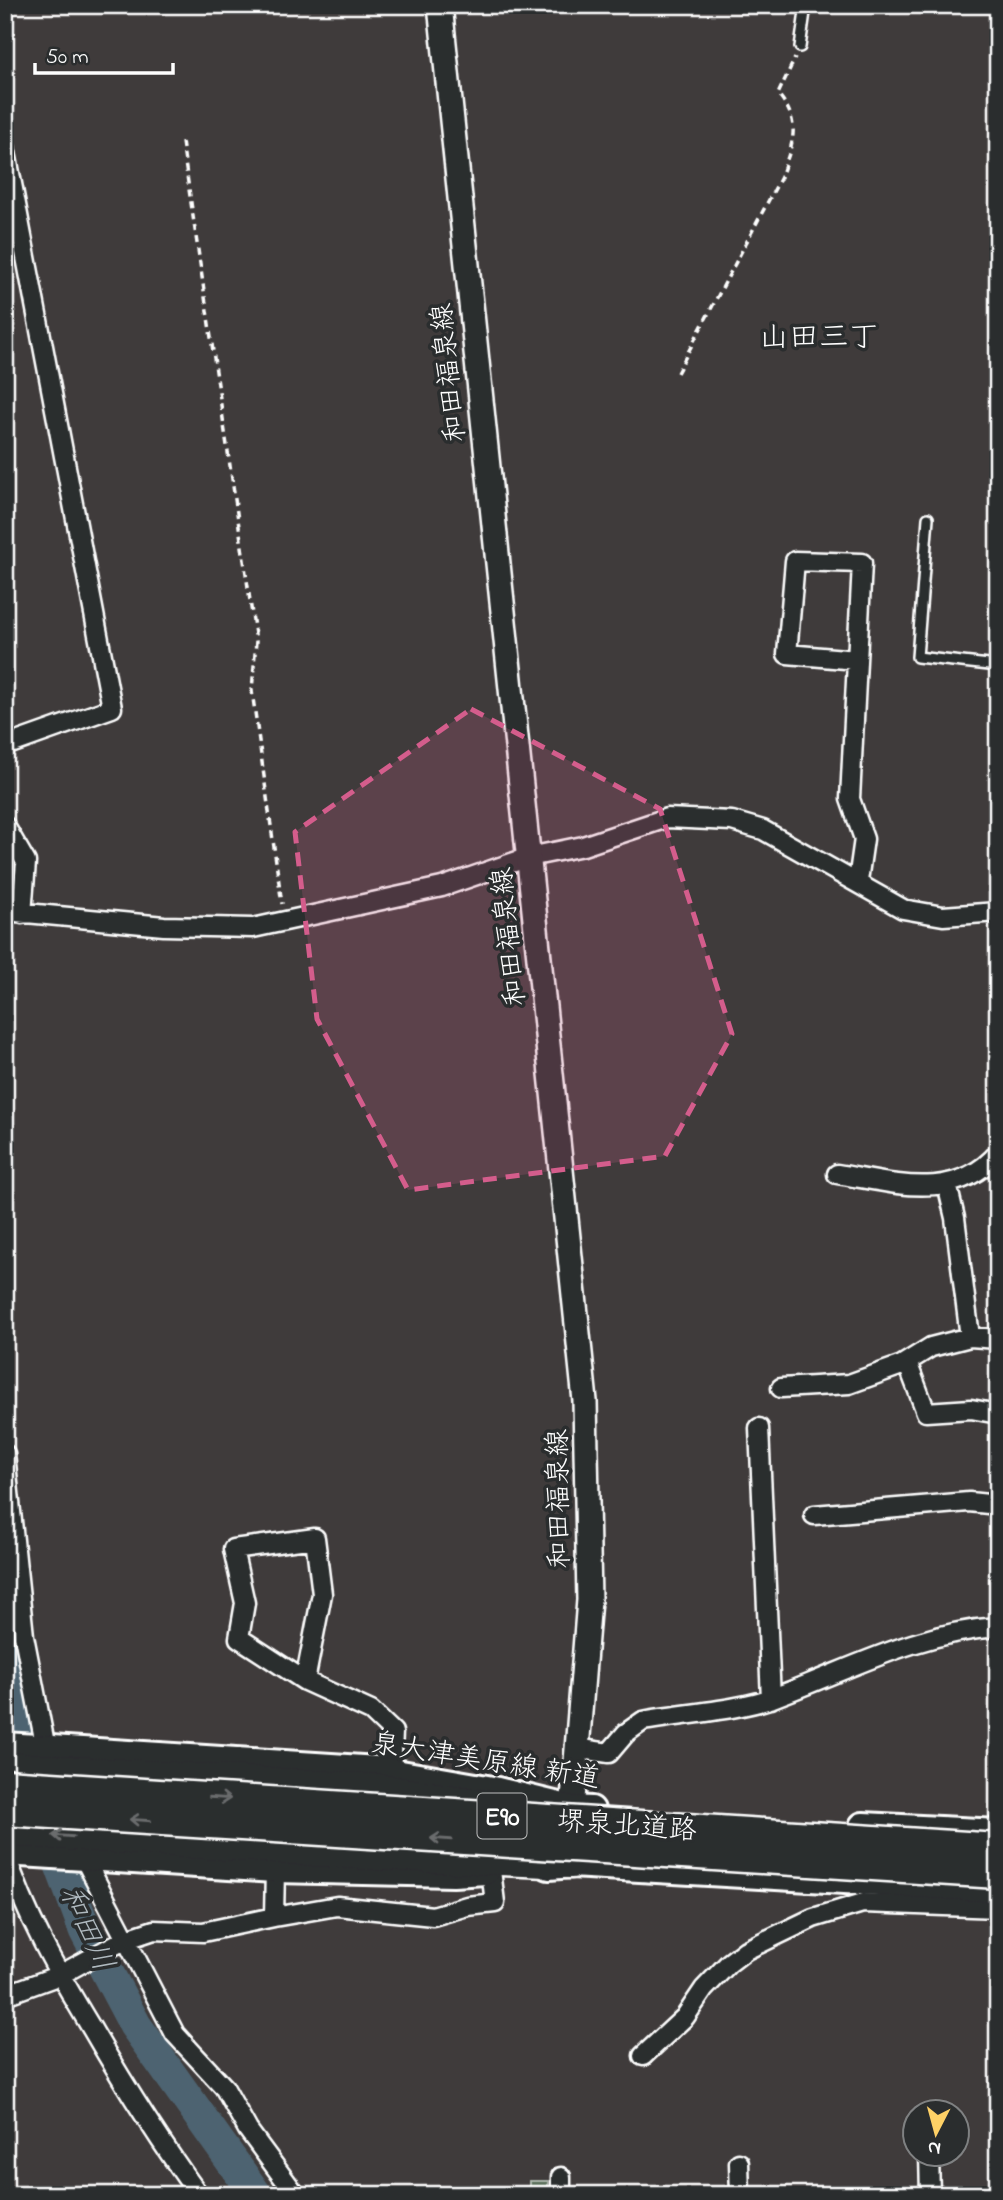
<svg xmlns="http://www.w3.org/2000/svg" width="1003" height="2200" viewBox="0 0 1003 2200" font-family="'Indie Flower','Klee One',sans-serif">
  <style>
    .green { fill: #586d59; stroke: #acb6ac; stroke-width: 2 }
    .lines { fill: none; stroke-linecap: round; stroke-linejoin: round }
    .river { stroke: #4d6471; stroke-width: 33 }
    .service-casing { stroke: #fff; stroke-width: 14 }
    .minor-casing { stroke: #fff; stroke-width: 23 }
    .secondary-casing { stroke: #fff; stroke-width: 28 }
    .primary-casing { stroke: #fff; stroke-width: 32 }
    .trunk-casing { stroke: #fff; stroke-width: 33 }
    .path { stroke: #fff; stroke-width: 3.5; stroke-dasharray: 7 5; stroke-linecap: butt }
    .service { stroke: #2a2d2e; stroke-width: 9 }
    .minor { stroke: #2a2d2e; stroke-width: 18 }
    .secondary { stroke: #2a2d2e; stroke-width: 23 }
    .primary { stroke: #2a2d2e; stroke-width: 26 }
    .trunk { stroke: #2a2d2e; stroke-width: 28 }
    .trunk-bridge-casing { stroke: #fff; stroke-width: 33; stroke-linecap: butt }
    .trunk-bridge { stroke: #2a2d2e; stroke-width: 28 }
    .oneway { stroke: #6a6c6d }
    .marked { fill: #d45d8c; fill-opacity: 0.2; stroke: #d45d8c; stroke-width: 5; stroke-dasharray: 14 9; stroke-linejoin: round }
    .labels { text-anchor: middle; stroke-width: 7; stroke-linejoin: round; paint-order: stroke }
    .shield { fill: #2a2d2e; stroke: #bfc0c0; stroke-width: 2 }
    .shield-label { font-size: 26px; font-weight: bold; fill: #fff }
    .street-label { font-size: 28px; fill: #fff; stroke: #2a2d2e }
    .neighbourhood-label { font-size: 30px; fill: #fff; stroke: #2a2d2e }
    .water-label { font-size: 30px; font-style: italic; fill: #afb9bf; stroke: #2a2d2e }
  </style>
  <rect width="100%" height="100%" fill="#3f3b3b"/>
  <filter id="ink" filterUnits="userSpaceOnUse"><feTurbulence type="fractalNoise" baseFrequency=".0143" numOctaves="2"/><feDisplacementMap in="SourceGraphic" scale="14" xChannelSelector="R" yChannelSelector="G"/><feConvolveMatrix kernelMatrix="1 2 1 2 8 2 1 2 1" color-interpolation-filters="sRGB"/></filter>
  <g filter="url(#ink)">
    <!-- green -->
    <path class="green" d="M530,2181H548V2195H530Z"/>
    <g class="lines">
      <!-- river -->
      <path class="river" d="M5,1623L35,1779
        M47,1828L85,1930L135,2025L256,2195"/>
      <!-- service casing -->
      <g class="service-casing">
        <path id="service" d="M800,47L806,5
          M928,518L917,657L998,666"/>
      </g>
      <!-- minor casing -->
      <g class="minor-casing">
        <path id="minor" d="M5,147L112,708L5,746
          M857,660L787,654L795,561L862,563L850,799L864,839L858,881
          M5,826L26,862L22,914
          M5,911L164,926L253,928L442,887L529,857L583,846L667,818L732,821L763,830L903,909L943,916L998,912
          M837,1174C894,1183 955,1203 998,1153
          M947,1184L955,1218L970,1337
          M907,1362L926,1412L971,1409L998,1414
          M781,1388L849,1384L902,1365L931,1347L970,1337L998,1339
          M759,1428L771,1699
          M5,1454L24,1636L46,1749
          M814,1515L969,1502L998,1505
          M305,1681L322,1594L315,1538L233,1549L245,1603L239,1638L305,1681L371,1711L393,1732L391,1773
          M575,1748L609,1753L626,1733L643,1721C681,1714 741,1710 775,1697C849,1670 917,1632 998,1627
          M5,1852C25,1915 58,1973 92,2029C125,2086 160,2142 199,2195
          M84,1858L175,2034L224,2087L248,2130L296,2195
          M274,1917L337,1906L433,1916L467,1906L495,1903L491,1870
          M5,1995L60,1975L124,1940L154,1930L203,1932L274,1917L275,1869
          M643,2056L685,2017L704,1989L729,1963L746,1950L813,1918L863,1903L998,1908
          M929,2154L930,2195
          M739,2163L740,2195
          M561,2177V2195"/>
      </g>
      <!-- secondary casing -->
      <g class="secondary-casing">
        <path id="secondary" d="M440,5L585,1401L589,1600L571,1824"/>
      </g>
      <!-- primary casing -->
      <g class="primary-casing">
        <path id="primary" d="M5,1746L378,1770L493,1790L571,1809L591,1810
          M863,1826L998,1833
          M5,1852L275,1869L453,1873L486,1871
          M549,1866L571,1864L998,1889"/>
      </g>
      <!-- trunk casing -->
      <g class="trunk-casing">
        <path id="trunk" d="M5,1766L380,1788L488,1804
          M5,1832L375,1856L571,1864"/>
      </g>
      <!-- path -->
      <path class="path" d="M182,142L256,641L252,691L282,904
        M677,373L781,177C792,144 803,124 778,94L795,58"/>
      <!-- service -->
      <use href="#service" class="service"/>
      <!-- minor -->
      <use href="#minor" class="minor"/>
      <!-- secondary -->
      <use href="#secondary" class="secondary"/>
      <!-- primary -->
      <use href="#primary" class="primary"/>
      <!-- trunk -->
      <use href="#trunk" class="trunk"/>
      <!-- trunk-bridge casing -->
      <g class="trunk-bridge-casing">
        <path id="trunk-bridge" d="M5,1784L998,1848
          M5,1811L998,1874"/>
      </g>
      <!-- trunk-bridge -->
      <use href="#trunk-bridge" class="trunk-bridge"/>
    </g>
    <!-- one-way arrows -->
    <defs><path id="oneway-shaft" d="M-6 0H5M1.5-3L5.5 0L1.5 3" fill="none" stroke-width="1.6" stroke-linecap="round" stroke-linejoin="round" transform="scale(1.75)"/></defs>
    <g class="oneway">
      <use href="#oneway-shaft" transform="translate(220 1798) rotate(4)"/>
      <use href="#oneway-shaft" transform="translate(140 1820) rotate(-176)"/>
      <use href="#oneway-shaft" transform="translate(63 1836) rotate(-176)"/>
      <use href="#oneway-shaft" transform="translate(441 1839) rotate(-176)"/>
    </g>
  </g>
  <!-- marked area -->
  <path class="marked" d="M471,709L660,809L732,1034L665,1156L408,1190L317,1019L295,832Z"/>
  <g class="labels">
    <!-- shield labels -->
    <rect class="shield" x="477.5" y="1793.5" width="49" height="45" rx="5"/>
    <g class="shield-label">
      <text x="502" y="1825">E90</text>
    </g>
    <!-- street labels -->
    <g class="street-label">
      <text transform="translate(447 373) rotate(-96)" y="10">和田福泉線</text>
      <text transform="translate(507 937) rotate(-96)" y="10">和田福泉線</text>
      <text transform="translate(557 1499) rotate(-91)" y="10">和田福泉線</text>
      <text transform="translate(486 1759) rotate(9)" y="10">泉大津美原線 新道</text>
      <text transform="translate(627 1824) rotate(4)" y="10">堺泉北道路</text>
    </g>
    <!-- neighbourhood labels -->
    <g class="neighbourhood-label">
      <text x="819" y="346">山田三丁</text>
    </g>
    <!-- water labels -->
    <g class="water-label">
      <text transform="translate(88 1928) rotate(66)" y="10">和田川</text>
    </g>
  </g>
  <!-- margin -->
  <rect width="1003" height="2200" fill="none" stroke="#2a2d2e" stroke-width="28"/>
  <rect x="14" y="14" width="975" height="2172" fill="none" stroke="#fff" stroke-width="2.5" filter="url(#ink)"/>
  <!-- north arrow -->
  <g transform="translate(936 2133) rotate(186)"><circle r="33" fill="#2a2d2e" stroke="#7f8182" stroke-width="2"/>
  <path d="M0-5L12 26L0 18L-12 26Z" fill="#ffd166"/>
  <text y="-10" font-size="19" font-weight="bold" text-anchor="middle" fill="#ffffff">N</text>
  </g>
  <!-- scale -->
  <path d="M35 63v10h138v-10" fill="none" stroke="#ffffff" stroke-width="3.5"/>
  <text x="46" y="63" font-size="21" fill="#ffffff" stroke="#2a2d2e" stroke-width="5" paint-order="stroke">50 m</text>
</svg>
